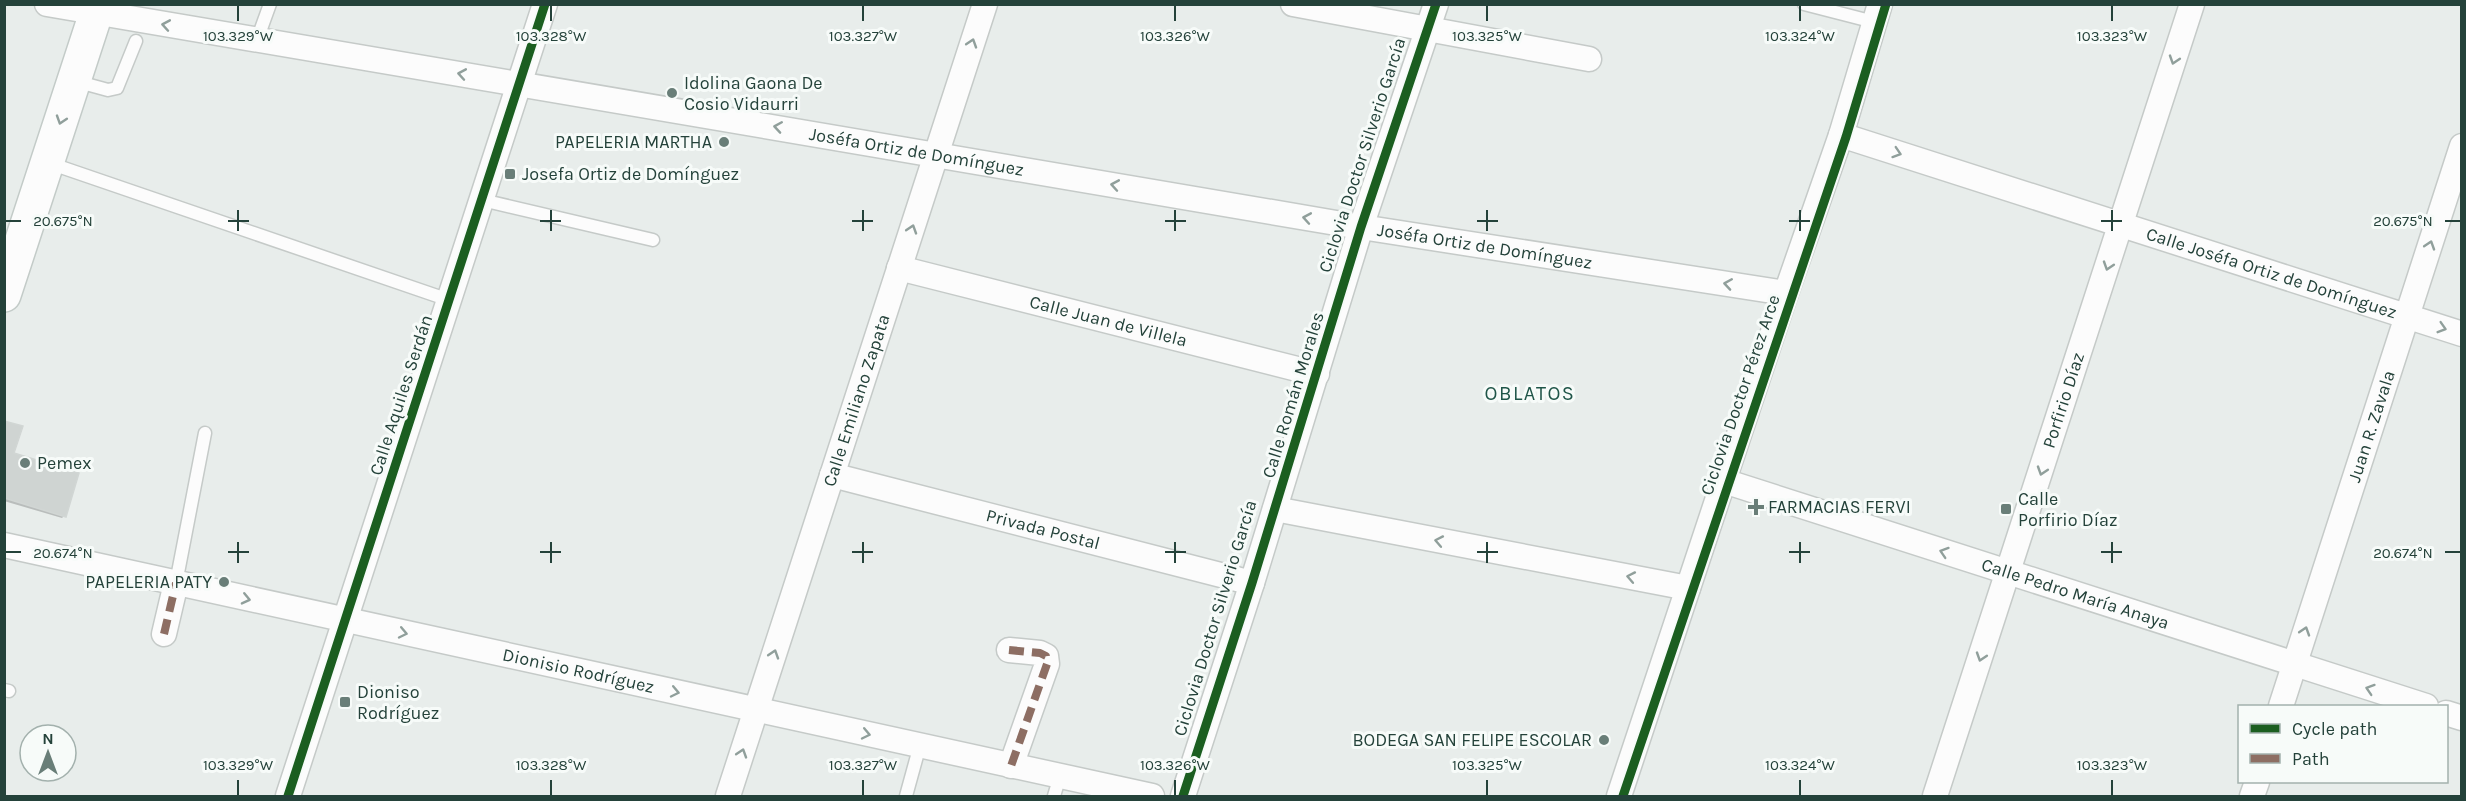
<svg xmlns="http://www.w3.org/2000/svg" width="2466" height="801" viewBox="0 0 2466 801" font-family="Karla,sans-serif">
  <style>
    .shadow { fill: #0003 }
    .building { fill: #cfd4d2; stroke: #d1d6d4; stroke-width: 1.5 }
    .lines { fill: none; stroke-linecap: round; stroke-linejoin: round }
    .service-casing { stroke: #c5cac8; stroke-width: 15 }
    .minor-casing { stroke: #c5cac8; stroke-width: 27 }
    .secondary-casing { stroke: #c3cbc8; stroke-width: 36 }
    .service { stroke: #fcfcfc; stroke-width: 12 }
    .minor { stroke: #fcfcfc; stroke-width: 24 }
    .secondary { stroke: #fcfcfc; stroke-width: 33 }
    .quiet { stroke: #8d6e63; stroke-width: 8; stroke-dasharray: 15 8; stroke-linecap: butt }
    .cycleway-casing { stroke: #f7fbf9; stroke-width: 13 }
    .cycleway { stroke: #1b5e20; stroke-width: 9 }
    .oneway { stroke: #909f9b }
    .ticks { fill: none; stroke: #24423a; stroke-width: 2 }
    .poi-dot { fill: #697e78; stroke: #f7fbf9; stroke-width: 2 }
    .labels { text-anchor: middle; stroke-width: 6; stroke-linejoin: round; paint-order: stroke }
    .poi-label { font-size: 18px; fill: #24423a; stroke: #f7fbf9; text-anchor: start }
    .street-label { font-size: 18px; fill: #24423a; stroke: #f7fbf9 }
    .neighbourhood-label { font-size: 20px; letter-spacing: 1.5px; fill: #1f5548; stroke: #f7fbf9 }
    .ticks-label { font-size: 15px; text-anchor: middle; fill: #24423a; stroke: #f7fbf9; stroke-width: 6; stroke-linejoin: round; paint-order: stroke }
  </style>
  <rect width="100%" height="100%" fill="#e8edeb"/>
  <!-- shadow -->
  <path class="shadow" d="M4,422L12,454L64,516L62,518L4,501Z"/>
  <!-- building -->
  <path class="building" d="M4,421L23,426L14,453L79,473L66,517L4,498Z"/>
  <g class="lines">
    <!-- service casing -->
    <g class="service-casing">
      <path id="service" d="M1804,4L1874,22
        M257,40L270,4
        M75,81L108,90L117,88L136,41
        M49,163L449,300
        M482,200L653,240
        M176,583L205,433
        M4,690L9,691
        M906,796L920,745
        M1054,796L1060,776"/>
    </g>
    <!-- minor casing -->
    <g class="minor-casing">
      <g id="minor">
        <path id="s1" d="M47,4L1342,224L1786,293"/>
        <path d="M1293,4L1589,59"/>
        <path id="s2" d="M1841,135L2462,334"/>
        <path id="s3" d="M899,268L1317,374"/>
        <path id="s4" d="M832,475L1252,583"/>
        <path id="s5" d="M1724,481L2426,706"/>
        <path d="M1275,509L1688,588"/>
        <path id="s6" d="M4,545L1152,796"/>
        <path d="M164,634L176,583"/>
        <path d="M1009,650L1040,653L1046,656L1047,664L1011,766"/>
        <path id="s7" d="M2281,706L2462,146"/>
        <path d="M2446,713L2462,718"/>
        <path d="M288,796L545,4"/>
        <path id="s8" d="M728,796L985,4"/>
        <path d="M1183,796L1252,583L1361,227L1436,4"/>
        <path d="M1619,796L1786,293L1841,135L1880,4"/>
        <path id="s9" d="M1935,796L2192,4"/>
        <path d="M2252,796L2257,782"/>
      </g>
    </g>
    <!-- secondary casing -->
    <g class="secondary-casing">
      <path id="secondary" d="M4,295L99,4"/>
    </g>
    <!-- service -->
    <use href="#service" class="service"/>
    <!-- minor -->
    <use href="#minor" class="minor"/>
    <!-- secondary -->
    <use href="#secondary" class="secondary"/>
    <!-- quiet -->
    <path class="quiet" d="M164,634L176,583
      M1009,650L1040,653L1046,656L1047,664L1011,766"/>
    <!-- cycleway casing -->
    <g class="cycleway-casing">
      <path id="cycleway" d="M288,796L545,4
        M1183,796L1252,583L1361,227L1436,4
        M1623,796L1846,137L1886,4"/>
    </g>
    <!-- cycleway -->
    <use href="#cycleway" class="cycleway"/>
  </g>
  <!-- one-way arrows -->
  <defs><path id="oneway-chevron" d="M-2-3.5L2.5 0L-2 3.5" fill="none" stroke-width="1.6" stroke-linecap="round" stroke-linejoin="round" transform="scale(1.5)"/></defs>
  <g class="oneway">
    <use href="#oneway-chevron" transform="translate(166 25) rotate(-170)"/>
    <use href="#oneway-chevron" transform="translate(972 43) rotate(-72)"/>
    <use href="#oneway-chevron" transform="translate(2174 60) rotate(108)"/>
    <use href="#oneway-chevron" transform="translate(462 74) rotate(-170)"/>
    <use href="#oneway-chevron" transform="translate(61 120) rotate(108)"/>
    <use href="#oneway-chevron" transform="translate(778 127) rotate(-171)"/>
    <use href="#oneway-chevron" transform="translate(1897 153) rotate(18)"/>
    <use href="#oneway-chevron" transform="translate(1115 185) rotate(-170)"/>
    <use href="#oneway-chevron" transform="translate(1307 218) rotate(-170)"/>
    <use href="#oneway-chevron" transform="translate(912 229) rotate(-72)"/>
    <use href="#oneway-chevron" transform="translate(2430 245) rotate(-72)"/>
    <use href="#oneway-chevron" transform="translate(2108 266) rotate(108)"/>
    <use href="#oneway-chevron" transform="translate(1728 284) rotate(-171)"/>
    <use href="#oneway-chevron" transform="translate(2442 328) rotate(17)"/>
    <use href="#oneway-chevron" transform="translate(2042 471) rotate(108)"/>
    <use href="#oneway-chevron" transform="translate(1439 541) rotate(-169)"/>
    <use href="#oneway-chevron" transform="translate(1944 552) rotate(-162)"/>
    <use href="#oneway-chevron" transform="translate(1631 577) rotate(-169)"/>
    <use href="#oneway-chevron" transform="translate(246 599) rotate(13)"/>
    <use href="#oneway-chevron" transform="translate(2305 631) rotate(-72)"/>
    <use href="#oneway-chevron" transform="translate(403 633) rotate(12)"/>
    <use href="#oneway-chevron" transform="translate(774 654) rotate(-72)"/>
    <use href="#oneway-chevron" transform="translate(1981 657) rotate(108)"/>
    <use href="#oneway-chevron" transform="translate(2370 689) rotate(-162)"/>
    <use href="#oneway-chevron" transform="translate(675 692) rotate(12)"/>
    <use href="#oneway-chevron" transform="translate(866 734) rotate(12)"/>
    <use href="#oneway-chevron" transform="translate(742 753) rotate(-72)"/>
  </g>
  <!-- ticks -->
  <path class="ticks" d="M238,6V21M551,6V21M863,6V21M1175,6V21M1487,6V21M1800,6V21M2112,6V21M238,210V231M551,210V231M863,210V231M1175,210V231M1487,210V231M1800,210V231M2112,210V231M6,221H21M228,221H249M540,221H561M852,221H873M1165,221H1186M1477,221H1498M1789,221H1810M2101,221H2122M2445,221H2460M238,542V563M551,542V563M863,542V563M1175,542V563M1487,542V563M1800,542V563M2112,542V563M6,552H21M228,552H249M540,552H561M852,552H873M1165,552H1186M1477,552H1498M1789,552H1810M2101,552H2122M2445,552H2460M238,780V795M551,780V795M863,780V795M1175,780V795M1487,780V795M1800,780V795M2112,780V795"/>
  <!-- markers -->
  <g class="poi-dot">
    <circle cx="672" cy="93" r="6"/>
    <circle cx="724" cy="142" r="6"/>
    <rect x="504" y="168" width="12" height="12" rx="3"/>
    <circle cx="25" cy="463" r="6"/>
    <path d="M1753 498h6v6h6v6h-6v6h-6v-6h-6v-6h6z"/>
    <rect x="2000" y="503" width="12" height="12" rx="3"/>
    <circle cx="224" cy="582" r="6"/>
    <rect x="339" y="696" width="12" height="12" rx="3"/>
    <circle cx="1604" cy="740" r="6"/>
  </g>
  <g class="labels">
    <!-- poi labels -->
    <g class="poi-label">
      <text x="684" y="89">Idolina Gaona De<tspan x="684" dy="21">Cosio Vidaurri</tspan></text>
      <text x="712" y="148" text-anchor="end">PAPELERIA MARTHA</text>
      <text x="522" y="180">Josefa Ortiz de Domínguez</text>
      <text x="37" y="469">Pemex</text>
      <text x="2018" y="505">Calle<tspan x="2018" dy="21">Porfirio Díaz</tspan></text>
      <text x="1768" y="513">FARMACIAS FERVI</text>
      <text x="212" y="588" text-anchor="end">PAPELERIA PATY</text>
      <text x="357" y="698">Dioniso<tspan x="357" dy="21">Rodríguez</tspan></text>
      <text x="1592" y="746" text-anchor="end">BODEGA SAN FELIPE ESCOLAR</text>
    </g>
    <!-- street labels -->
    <g class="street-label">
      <text dy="6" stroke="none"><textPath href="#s1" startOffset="882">Joséfa Ortiz de Domínguez</textPath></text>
      <text transform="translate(1362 155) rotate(-72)" y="6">Ciclovia Doctor Silverio García</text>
      <text dy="6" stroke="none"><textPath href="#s1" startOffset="1458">Joséfa Ortiz de Domínguez</textPath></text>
      <text dy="6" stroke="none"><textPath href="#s2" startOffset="452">Calle Joséfa Ortiz de Domínguez</textPath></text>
      <text dy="6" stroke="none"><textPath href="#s3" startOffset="216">Calle Juan de Villela</textPath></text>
      <text transform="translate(401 395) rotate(-72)" y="6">Calle Aquiles Serdán</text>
      <text transform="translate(1293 395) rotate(-73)" y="6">Calle Román Morales</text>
      <text transform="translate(1740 395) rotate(-71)" y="6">Ciclovia Doctor Pérez Arce</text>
      <text dy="6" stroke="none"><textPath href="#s8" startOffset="416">Calle Emiliano Zapata</textPath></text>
      <text dy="6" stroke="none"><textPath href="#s9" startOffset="416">Porfirio Díaz</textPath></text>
      <text dy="6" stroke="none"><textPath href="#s7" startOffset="294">Juan R. Zavala</textPath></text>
      <text dy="6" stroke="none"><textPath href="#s4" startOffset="218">Privada Postal</textPath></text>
      <text dy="6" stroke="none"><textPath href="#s5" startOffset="369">Calle Pedro María Anaya</textPath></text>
      <text transform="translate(1215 618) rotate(-73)" y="6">Ciclovia Doctor Silverio García</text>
      <text dy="6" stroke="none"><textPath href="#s6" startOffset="588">Dionisio Rodríguez</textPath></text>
    </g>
    <!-- neighbourhood labels -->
    <g class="neighbourhood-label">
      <text x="1530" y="400">OBLATOS</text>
    </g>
  </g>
  <g class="ticks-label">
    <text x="238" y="41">103.329°W</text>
    <text x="551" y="41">103.328°W</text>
    <text x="863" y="41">103.327°W</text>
    <text x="1175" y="41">103.326°W</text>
    <text x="1487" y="41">103.325°W</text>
    <text x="1800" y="41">103.324°W</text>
    <text x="2112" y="41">103.323°W</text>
    <text x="63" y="226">20.675°N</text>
    <text x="2403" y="226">20.675°N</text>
    <text x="63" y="558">20.674°N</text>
    <text x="2403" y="558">20.674°N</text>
    <text x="238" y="770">103.329°W</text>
    <text x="551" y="770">103.328°W</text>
    <text x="863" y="770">103.327°W</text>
    <text x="1175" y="770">103.326°W</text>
    <text x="1487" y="770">103.325°W</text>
    <text x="1800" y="770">103.324°W</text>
    <text x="2112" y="770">103.323°W</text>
  </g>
  <!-- border -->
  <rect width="2466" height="801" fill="none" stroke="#24423a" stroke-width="12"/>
  <!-- legend -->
  <rect x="2238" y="705" width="210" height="78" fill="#f7fbf9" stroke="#a3b1ad" stroke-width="1.5"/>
  <rect x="2250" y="724" width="30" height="9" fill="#1b5e20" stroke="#a3b1ad" stroke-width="1.5"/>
  <text x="2292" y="735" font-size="18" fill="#24423a">Cycle path</text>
  <rect x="2250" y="754" width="30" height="9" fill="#8d6e63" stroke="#a3b1ad" stroke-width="1.5"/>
  <text x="2292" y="765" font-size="18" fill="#24423a">Path</text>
  <!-- north arrow -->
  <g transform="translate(48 753)"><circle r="28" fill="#f7fbf9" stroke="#a3b1ad" stroke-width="1.5"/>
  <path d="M0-4.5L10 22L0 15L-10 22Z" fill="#697e78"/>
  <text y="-9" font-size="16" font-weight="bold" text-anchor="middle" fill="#24423a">N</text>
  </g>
</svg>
